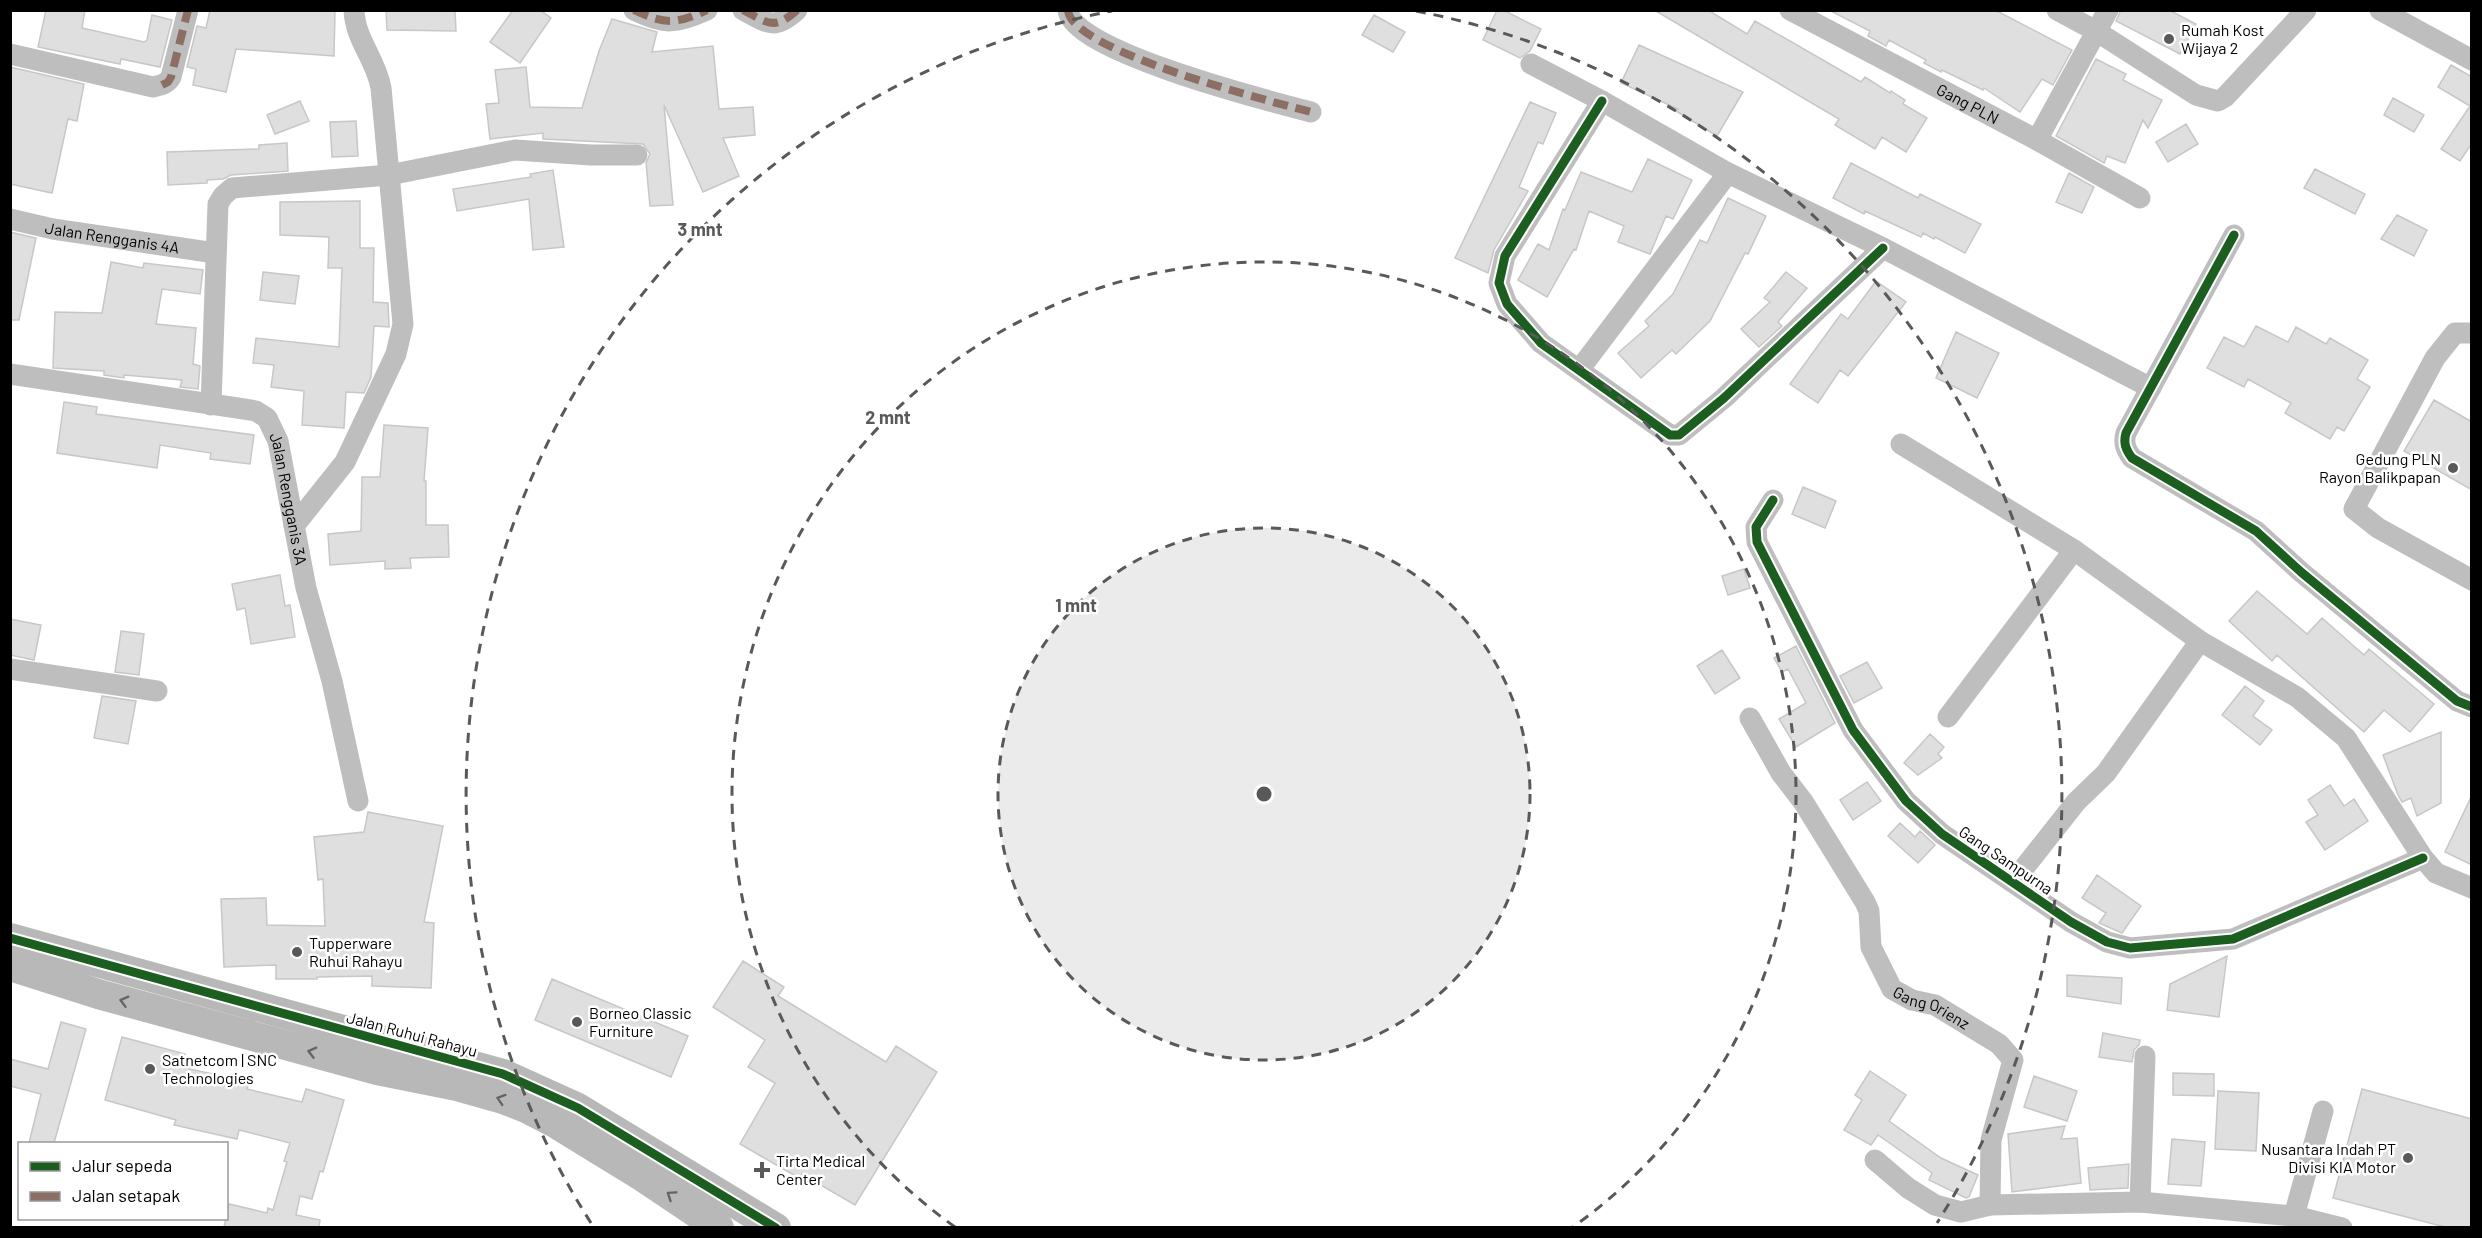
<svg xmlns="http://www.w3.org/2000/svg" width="2482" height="1238" viewBox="0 0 2482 1238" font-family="Barlow,sans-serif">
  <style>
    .building { fill: #dfdfdf; stroke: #c7c7c7; stroke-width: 1.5 }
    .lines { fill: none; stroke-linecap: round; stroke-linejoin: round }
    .street { stroke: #bebebe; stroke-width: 21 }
    .secondary { stroke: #b8b8b8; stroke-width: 30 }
    .quiet { stroke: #8d6e63; stroke-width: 8; stroke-dasharray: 15 8; stroke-linecap: butt }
    .cycleway-casing { stroke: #fff; stroke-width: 13 }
    .cycleway { stroke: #1b5e20; stroke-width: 9 }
    .oneway { stroke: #656565 }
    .ring { fill: none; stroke: #595959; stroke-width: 3; stroke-dasharray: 10 8 }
    .poi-dot { fill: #595959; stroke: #fff; stroke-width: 2 }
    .labels { text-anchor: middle; stroke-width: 5; stroke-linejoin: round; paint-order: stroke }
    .poi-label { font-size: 16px; fill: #000; stroke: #fff; text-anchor: start }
    .street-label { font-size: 16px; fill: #000; stroke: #fff }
    .centre { fill: #595959; stroke: #fff; stroke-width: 3 }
    .ring-label { font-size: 18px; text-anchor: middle; font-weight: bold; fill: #595959; stroke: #fff; stroke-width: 5; stroke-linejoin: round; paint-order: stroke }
  </style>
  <rect width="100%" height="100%" fill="#fff"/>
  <!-- building -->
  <path class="building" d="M46,10H85L82,28L144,42L147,40L152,15L172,20L160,67L121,59L120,64L38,47Z
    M210,10H335L334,56L236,49L226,92L193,85L196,69L187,67L197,26L206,28Z
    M386,10H455L456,31L387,30Z
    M513,10H540L551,18L520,63L490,42Z
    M1497,10H1503L1541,29L1530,51L1520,58L1483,40Z
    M1654,10H1708L1747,34L1755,21L1861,82L1865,77L1890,93L1891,91L1905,100L1903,104L1927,118L1906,152L1882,137L1875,149L1835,125L1839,119Z
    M1829,10H1995L2072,50L2053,85L2042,79L2020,112L1984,88L1983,90L1942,70L1941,72L1924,63L1926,60L1889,40L1886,46L1868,36L1870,31Z
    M2121,10H2169L2196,24L2180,54L2116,21Z
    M1374,15L1405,32L1393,52L1362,35Z
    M612,19L657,32L652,52L713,46L719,109L753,107L755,135L723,138L739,176L703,192L664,105L673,205L650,206L646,163L650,154L643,144L543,139V133L490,139L486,104L499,103L495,70L526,67L530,107L582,108L599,51Z
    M1639,45L1743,92L1717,136L1676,111L1678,109L1621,83Z
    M2096,59L2126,74L2123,80L2162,100L2148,128L2143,120L2125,163L2107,156L2104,163L2056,136Z
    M2451,65L2472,77V143L2460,161L2441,149L2470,106L2438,87Z
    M10,67L84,84L77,121L68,119L52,193L10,184Z
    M2393,98L2424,115L2414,132L2384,115Z
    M300,101L309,121L275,134L267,115Z
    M1530,102L1556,113L1543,144L1538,142L1519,187L1528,191L1494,250L1488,273L1455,258Z
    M356,121L358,156L332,157L330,122Z
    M2186,124L2198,144L2168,162L2156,142Z
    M287,143L288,171L231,175L223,179L207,180V183L168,185L167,152L259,149V145Z
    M1648,159L1692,180L1673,219L1666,216L1650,254L1618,242L1624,226L1589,211L1576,250L1574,249L1547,297L1518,280L1538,244L1549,250L1563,209L1565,210L1581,172L1632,192Z
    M1851,163L1918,198L1920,194L1981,224L1965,253L1935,237L1934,239L1923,233L1921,237L1865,211L1864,214L1833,198Z
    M2315,169L2365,194L2355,214L2304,188Z
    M553,170L564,247L533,250L529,199L457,211L453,189L531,177L530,174Z
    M2069,173L2094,187L2082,213L2056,202Z
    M1728,198L1766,216L1748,254L1745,253L1710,321L1676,354L1672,350L1641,378L1618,353L1649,326L1645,321L1673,294L1700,240L1707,243Z
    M360,201V248H374L373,302L388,303L389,327L374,326L371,377L364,393L346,392L344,428L302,425L304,391L271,387L274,365L253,363L256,338L339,347L342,268H328L329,237L280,235V202Z
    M2397,215L2427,230L2414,256L2381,239Z
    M10,232L36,238L19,320H10Z
    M111,262L143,268L144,263L203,270L200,294L162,289L156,324L196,328L193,364L200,366L198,389L180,387L182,380L124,375V378L104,375V371L53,368L55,312L102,313Z
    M263,272L299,276L295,304L260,300Z
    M1786,272L1807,288L1778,322L1782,326L1759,347L1741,329L1770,302L1764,298Z
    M1876,281L1906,302L1848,376L1840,370L1818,403L1790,384L1841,314L1848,319Z
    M2256,326L2288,342L2296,327L2326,344L2330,338L2368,360L2357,379L2370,387L2344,431L2337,427L2330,439L2285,413L2291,403L2248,379L2244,387L2207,368L2224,337L2244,347Z
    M1956,332L1999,353L1977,398L1936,378Z
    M2434,400L2472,422V490L2404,451Z
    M64,402L97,407L96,414L254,435L250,464L210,459L211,453L160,445L157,468L57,453Z
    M384,425L428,428L424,481H426V525H448L449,557L410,558L411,568L385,569V561L330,565L328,534L361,531L362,477H380Z
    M1803,487L1836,501L1825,528L1792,514Z
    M1744,569L1750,588L1728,595L1722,576Z
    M280,575L285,606L290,605L295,637L251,644L245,608L237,610L232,584Z
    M2257,591L2307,634L2322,618L2364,655L2369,649L2434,704L2410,732L2384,710L2364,732L2277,655L2272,661L2229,621Z
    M10,619L41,625L34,660L10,655Z
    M121,631L144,634L139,675L115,672Z
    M1796,646L1835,723L1796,747L1779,719L1806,703L1788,669L1782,672L1774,658Z
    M1722,650L1740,678L1715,694L1697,666Z
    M1867,662L1882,688L1854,703L1840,676Z
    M2245,686L2264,701L2253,716L2272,730L2260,745L2222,715Z
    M102,696L136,701L128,744L94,738Z
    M2441,732V803L2417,816L2411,798L2402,802L2398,795L2383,755Z
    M1930,734L1944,747L1938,754L1942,758L1918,775L1904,763Z
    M1867,782L1881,801L1853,820L1840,800Z
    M2330,785L2344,806L2354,799L2368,821L2325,850L2306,822L2318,815L2308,800Z
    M2472,795V865L2445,852Z
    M368,812L443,826L424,922L434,923L431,988L372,986V976L317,977V979H276V965L224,967L221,899L266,898L267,925L325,926L323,879L318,880L314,837L364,832Z
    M1900,823L1915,837L1920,831L1935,845L1918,863L1888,836Z
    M2097,875L2141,906L2122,933L2099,923L2106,913L2082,898Z
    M2227,956L2219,1017L2167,1010L2170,984Z
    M743,961L784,987L778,996L886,1062L896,1046L937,1072L855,1205L802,1174L799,1178L740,1144L775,1083L748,1067L765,1040L713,1007Z
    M2067,975L2122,978L2121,1004L2067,996Z
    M552,979L688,1036L671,1077L535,1020Z
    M61,1022L86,1029L54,1143H29L41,1094L10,1086V1059L48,1069Z
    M2103,1033L2140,1040L2139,1045L2134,1050L2132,1062L2099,1057Z
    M122,1037L185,1054L181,1067L249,1082L247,1089L302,1102L306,1089L344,1100L323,1172L320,1171L312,1199L300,1196L296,1215L320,1220L319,1227H224L229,1204L267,1213L268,1208L273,1210L287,1162L284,1161L290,1143L239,1130L237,1139L174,1125L176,1120L105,1100Z
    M1870,1071L1906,1095L1889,1121L1941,1158L1978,1175L1969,1197L1966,1198L1929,1180L1932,1173L1878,1135L1871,1145L1844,1130L1862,1100L1855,1095Z
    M2173,1073L2214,1074V1096L2173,1095Z
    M2034,1076L2077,1091L2067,1121L2024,1107Z
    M2362,1089L2472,1119V1227H2445L2333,1198Z
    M2218,1091L2259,1093L2256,1151L2215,1149Z
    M2065,1126L2061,1139L2077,1138L2081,1183L2012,1192L2008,1134Z
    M2172,1139L2205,1142L2201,1186L2168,1184Z
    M2129,1164L2128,1188L2090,1190L2088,1168Z"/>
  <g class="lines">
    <!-- street -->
    <g class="street">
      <path d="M634,10C665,25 676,24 707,10"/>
      <path d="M743,10C768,23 774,31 797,10"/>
      <path d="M1068,10C1070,51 1273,102 1311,112"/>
      <path id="s1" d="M1790,10L2037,140L2108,10"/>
      <path d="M2057,10L2096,31L2196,95L2218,101L2225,97L2306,10"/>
      <path d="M2380,10L2472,60"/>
      <path d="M10,54L153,87C161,85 167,84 171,77L188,10"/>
      <path d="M1531,64L1602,101L1728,173L1883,248L2151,388"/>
      <path d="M1602,101L1505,256L1499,283L1507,304L1541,343L1670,435H1679L1724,398L1883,248"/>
      <path d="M2037,140L2140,198"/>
      <path id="s2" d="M10,219L53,229L215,253"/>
      <path d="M2234,235L2126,433C2123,443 2126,450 2132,458L2256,531L2301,572L2457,701L2472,707"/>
      <path d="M2472,333H2455L2435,358L2354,509L2378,528L2472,580"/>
      <path d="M1579,370L1728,173"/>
      <path id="s3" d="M10,374L244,409L256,411L267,418L278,441L306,588L332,681L358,801"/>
      <path d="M211,405L218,204L223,196L232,188L389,175L515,150L591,155H637"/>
      <path d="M1901,444L2074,550"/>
      <path d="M1773,500L1756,527L1757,542L1853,730L1906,801L1942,834L2071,922L2107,942L2130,948L2233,939L2423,858"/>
      <path d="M294,526L345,462L396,354L403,324L381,88C376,59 355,40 354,10"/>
      <path d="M10,669L157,691"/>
      <path d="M1948,717L2074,550L2200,641L2297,697L2346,738L2423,858L2436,873L2472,888"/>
      <path id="s4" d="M1750,718L1781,773L1804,803L1865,902L1869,911L1871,947L1892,989L1912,1000L1935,1005L1999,1044L2013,1060L1991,1140L1990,1205"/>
      <path d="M2013,882L2076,802L2106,773L2200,641"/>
      <path d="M1875,1160L1908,1188L1935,1205L1961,1212L1990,1205L2140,1202L2294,1216L2342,1228"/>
      <path d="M2140,1202L2145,1056"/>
      <path d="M2294,1216L2323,1111"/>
    </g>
    <!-- secondary -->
    <path class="secondary" d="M10,938L503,1074L578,1108L776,1228
      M10,966L98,994L377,1070L457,1086L503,1099L526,1108L555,1123L643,1177L719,1228"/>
    <!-- quiet -->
    <path class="quiet" d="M634,10C665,25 676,24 707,10
      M743,10C768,23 774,31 797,10
      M1068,10C1070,51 1273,102 1311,112
      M162,85L168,82L171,77L188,10"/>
    <!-- cycleway casing -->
    <g class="cycleway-casing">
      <path id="cycleway" d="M1602,101L1505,256L1499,283L1507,304L1541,343L1670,435H1679L1724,398L1883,248
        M2234,235L2126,433C2123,443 2126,450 2132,458L2256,531L2301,572L2457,701L2472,707
        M1773,500L1756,527L1757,542L1853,730L1906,801L1942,834L2071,922L2107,942L2130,948L2233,939L2423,858
        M10,938L503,1074L578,1108L776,1228"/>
    </g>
    <!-- cycleway -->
    <use href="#cycleway" class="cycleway"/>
  </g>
  <!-- one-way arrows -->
  <defs><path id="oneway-chevron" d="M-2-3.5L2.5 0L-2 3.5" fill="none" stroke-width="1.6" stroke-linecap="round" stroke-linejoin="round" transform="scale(1.5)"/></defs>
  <g class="oneway">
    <use href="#oneway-chevron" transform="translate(124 1001) rotate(-165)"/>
    <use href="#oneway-chevron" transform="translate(312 1052) rotate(-165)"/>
    <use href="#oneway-chevron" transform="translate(501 1099) rotate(-162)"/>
    <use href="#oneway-chevron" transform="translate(671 1195) rotate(-146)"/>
  </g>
  <!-- distance rings -->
  <circle cx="1264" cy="794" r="266" fill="#595959" fill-opacity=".12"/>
  <g class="ring">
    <circle cx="1264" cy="794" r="266"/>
    <path d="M955 1227A532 532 0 1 1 1573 1227"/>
    <path d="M591 1223A798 798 0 0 1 1112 11M1416 11A798 798 0 0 1 1937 1223"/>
  </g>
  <!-- markers -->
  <g class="poi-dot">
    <circle cx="2169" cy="39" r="6"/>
    <circle cx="2453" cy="468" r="6"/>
    <circle cx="297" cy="952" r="6"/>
    <circle cx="577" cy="1022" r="6"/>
    <circle cx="150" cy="1069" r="6"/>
    <circle cx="2408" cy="1158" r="6"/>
    <path d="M759 1161h6v6h6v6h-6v6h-6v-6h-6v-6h6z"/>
  </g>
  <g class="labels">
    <!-- poi labels -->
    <g class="poi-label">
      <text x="2181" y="36">Rumah Kost<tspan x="2181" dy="18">Wijaya 2</tspan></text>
      <text x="2441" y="465" text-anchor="end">Gedung PLN<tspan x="2441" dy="18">Rayon Balikpapan</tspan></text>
      <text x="309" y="949">Tupperware<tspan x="309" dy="18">Ruhui Rahayu</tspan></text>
      <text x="589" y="1019">Borneo Classic<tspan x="589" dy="18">Furniture</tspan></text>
      <text x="162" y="1066">Satnetcom | SNC<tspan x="162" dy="18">Technologies</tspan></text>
      <text x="2396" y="1155" text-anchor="end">Nusantara Indah PT<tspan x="2396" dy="18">Divisi KIA Motor</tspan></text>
      <text x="776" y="1167">Tirta Medical<tspan x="776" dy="18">Center</tspan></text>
    </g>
    <!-- street labels -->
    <g class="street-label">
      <text dy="6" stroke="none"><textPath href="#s1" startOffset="201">Gang PLN</textPath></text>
      <text dy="6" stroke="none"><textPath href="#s2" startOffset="104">Jalan Rengganis 4A</textPath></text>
      <text dy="6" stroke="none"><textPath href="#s3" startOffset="346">Jalan Rengganis 3A</textPath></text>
      <text transform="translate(2006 860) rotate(34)" y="6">Gang Sampurna</text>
      <text dy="6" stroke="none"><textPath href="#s4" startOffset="354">Gang Orienz</textPath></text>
      <text transform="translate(412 1034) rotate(15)" y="6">Jalan Ruhui Rahayu</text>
    </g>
  </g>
  <circle cx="1264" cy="794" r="9" class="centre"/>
  <g class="ring-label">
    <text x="700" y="236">3 mnt</text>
    <text x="888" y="424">2 mnt</text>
    <text x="1076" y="612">1 mnt</text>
  </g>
  <!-- border -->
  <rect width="2482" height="1238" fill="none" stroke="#000000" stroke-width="24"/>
  <!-- legend -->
  <rect x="18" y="1142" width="210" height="78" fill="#ffffff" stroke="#999999" stroke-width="1.5"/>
  <rect x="30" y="1162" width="30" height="9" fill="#1b5e20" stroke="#999999" stroke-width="1.5"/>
  <text x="72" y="1172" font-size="18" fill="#000000">Jalur sepeda</text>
  <rect x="30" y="1192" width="30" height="9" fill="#8d6e63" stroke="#999999" stroke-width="1.5"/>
  <text x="72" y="1202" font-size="18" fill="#000000">Jalan setapak</text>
</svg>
